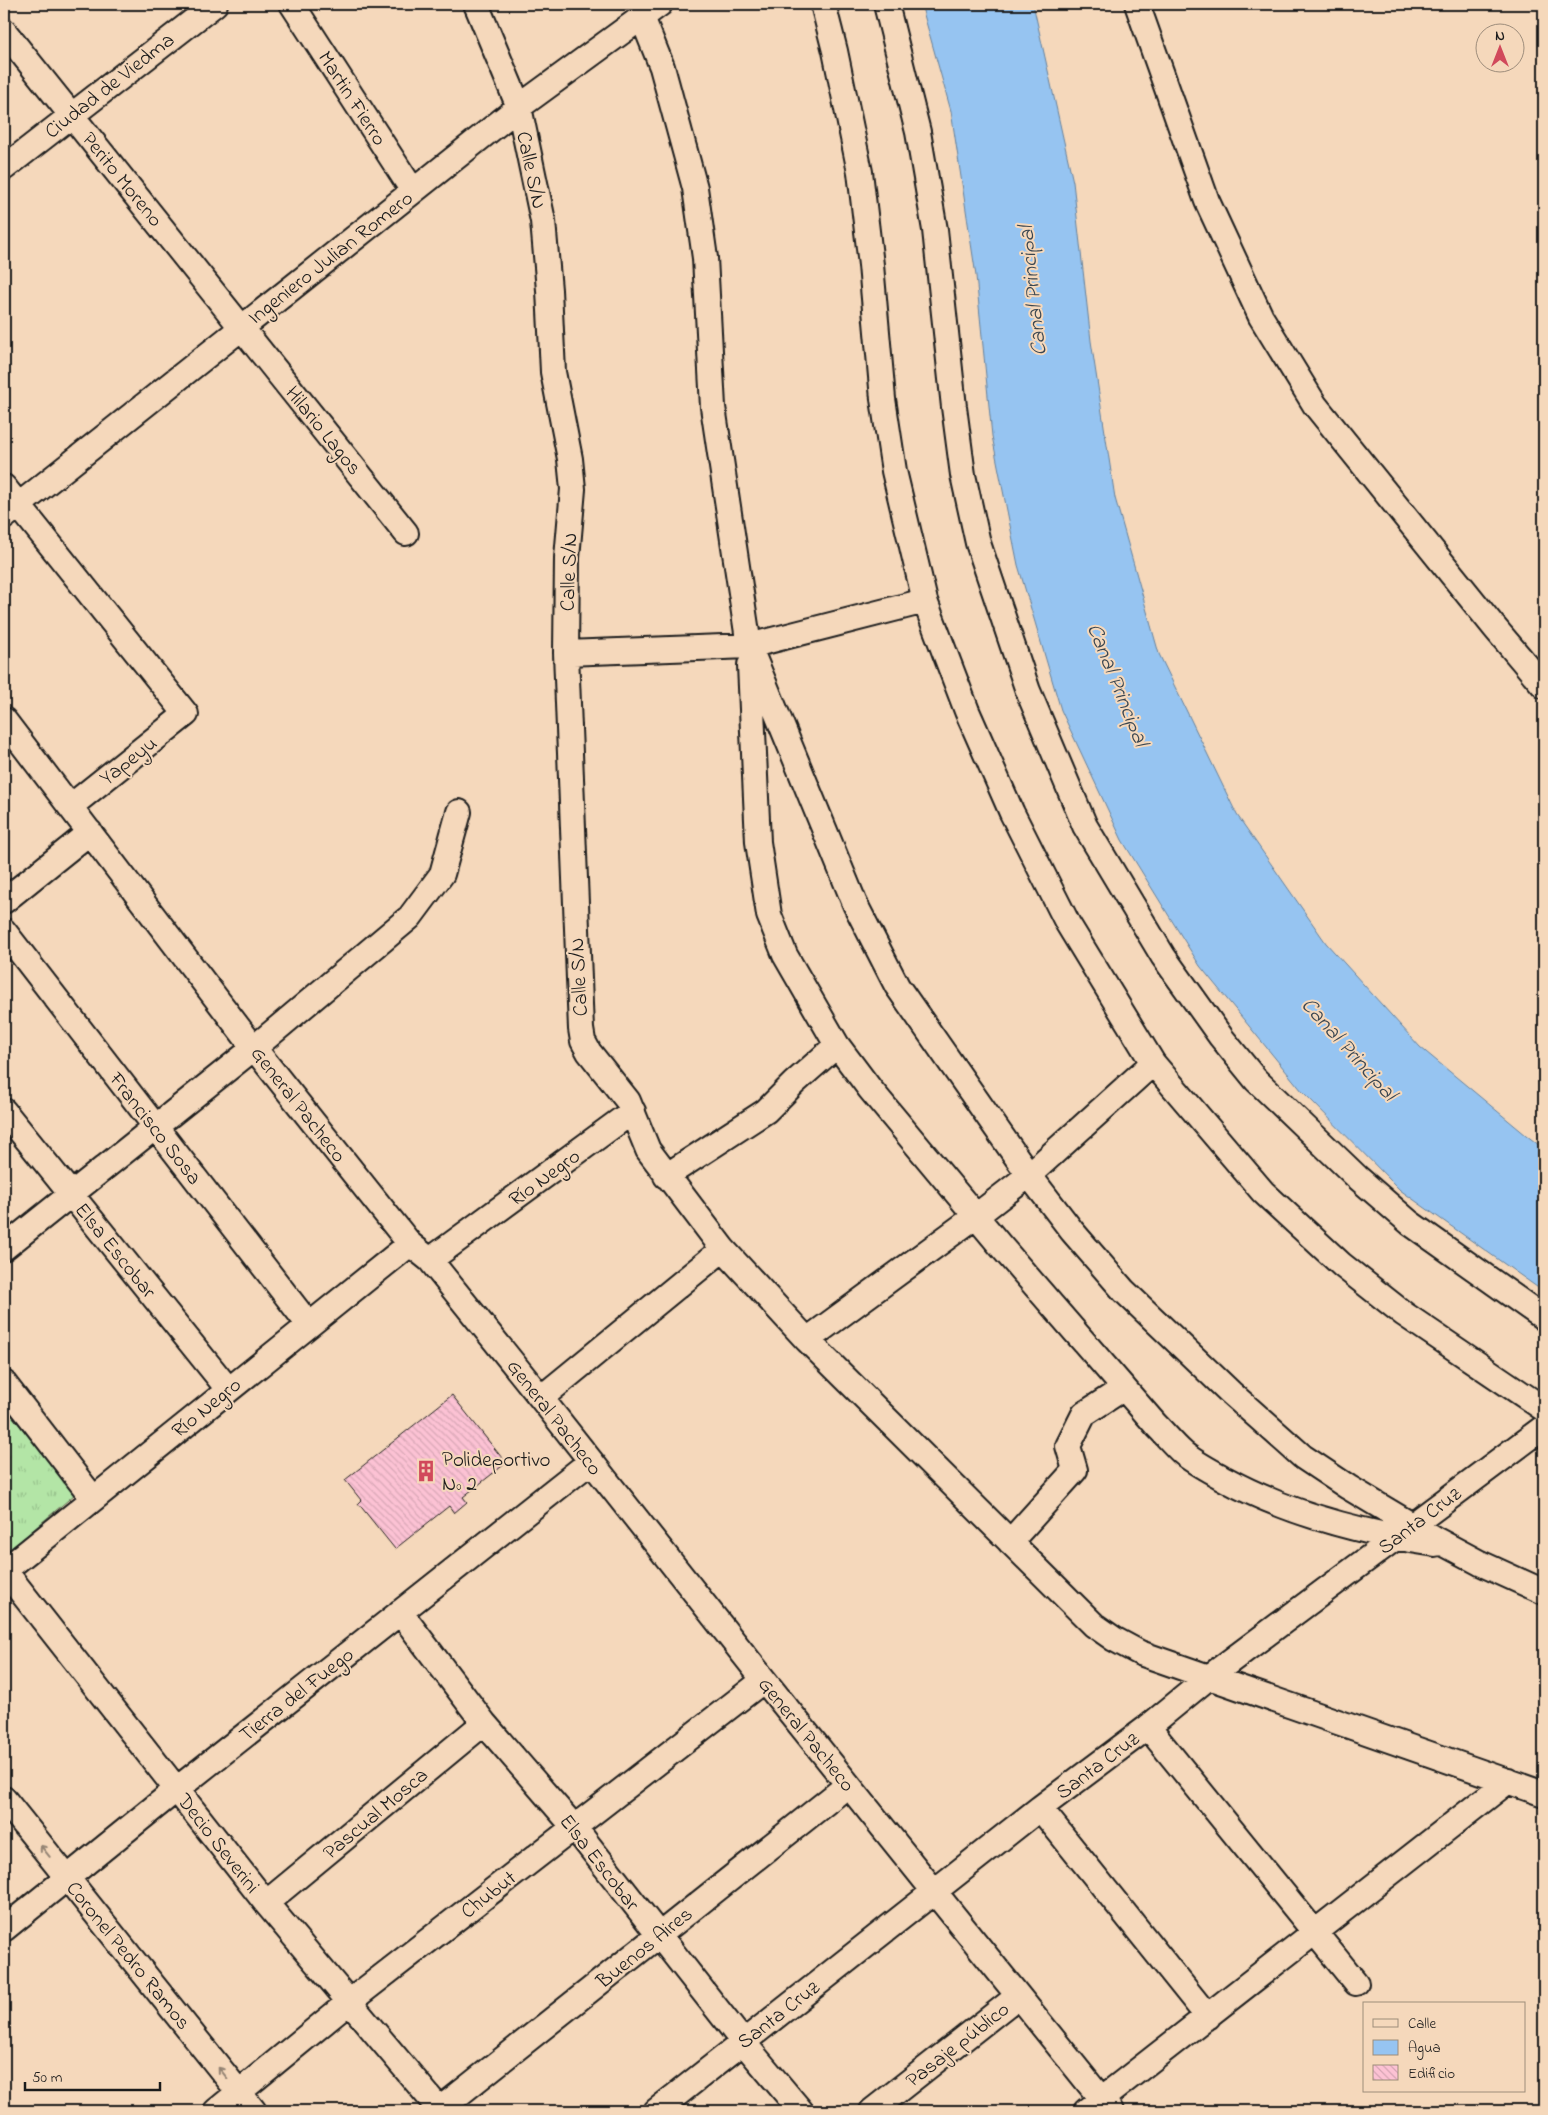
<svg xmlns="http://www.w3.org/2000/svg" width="1548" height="2115" viewBox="0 0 1548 2115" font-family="'Indie Flower',sans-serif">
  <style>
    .grass { fill: url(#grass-tufts); stroke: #688061 }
    .water { fill: #96c4f1; stroke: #65819c }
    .building { fill: url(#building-back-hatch); stroke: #1c1c1c }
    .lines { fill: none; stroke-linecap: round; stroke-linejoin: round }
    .minor-casing { stroke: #1c1c1c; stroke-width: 28 }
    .minor { stroke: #f5d8bb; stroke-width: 24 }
    .oneway { stroke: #938373 }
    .labels { text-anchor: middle; stroke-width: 4; stroke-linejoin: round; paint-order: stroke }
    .street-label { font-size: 21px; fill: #1c1c1c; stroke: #f5d8bb }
    .poi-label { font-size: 21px; fill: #1c1c1c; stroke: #f5d8bb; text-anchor: start }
    .water-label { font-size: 22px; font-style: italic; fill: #3a4651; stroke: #f5d8bb }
  </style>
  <defs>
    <pattern id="grass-tufts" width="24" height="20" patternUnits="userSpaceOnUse" patternTransform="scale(1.25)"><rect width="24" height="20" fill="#b3e5a6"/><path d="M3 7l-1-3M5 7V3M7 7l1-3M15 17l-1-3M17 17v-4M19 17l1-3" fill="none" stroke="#99c48e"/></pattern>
    <pattern id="building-back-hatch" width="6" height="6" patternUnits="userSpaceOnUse" patternTransform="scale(1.25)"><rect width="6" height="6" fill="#fcc2d4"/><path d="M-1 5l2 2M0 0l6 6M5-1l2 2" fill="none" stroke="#d7a6b5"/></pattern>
  </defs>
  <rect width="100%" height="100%" fill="#f5d8bb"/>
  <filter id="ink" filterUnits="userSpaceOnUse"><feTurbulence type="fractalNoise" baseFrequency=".02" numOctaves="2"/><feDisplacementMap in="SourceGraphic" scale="10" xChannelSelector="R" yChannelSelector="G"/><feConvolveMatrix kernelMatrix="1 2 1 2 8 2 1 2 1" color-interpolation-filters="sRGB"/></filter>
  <g filter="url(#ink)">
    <!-- grass -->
    <path class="grass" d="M4,1406L75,1494L5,1554L4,1552Z"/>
    <!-- water -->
    <path class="water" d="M921,4H1033L1073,182L1091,341L1115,498L1159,654L1237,815L1326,943L1420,1047L1526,1135L1544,1149V1292L1400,1190L1302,1091L1200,966L1122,840L1061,710L1018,565L992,436L976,276L951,111Z"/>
    <!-- building -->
    <path class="building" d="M452,1395L506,1463L463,1497L467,1502L454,1513L449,1506L395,1549L358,1503L361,1500L345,1480Z"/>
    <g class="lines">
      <!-- minor casing -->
      <g class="minor-casing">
        <path id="minor" d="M292,4L413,191
          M476,4L519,107L543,221L549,290L553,372L570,459L573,489L567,558L566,653L581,1029L583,1041L589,1052L628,1101L648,1150L723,1249L807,1340L1094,1625L1114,1639L1140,1653L1544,1794
          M886,4L918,132L935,230L954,407L963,475L978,543L1028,691L1085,826L1163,956L1221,1037L1256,1080L1357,1177L1410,1223L1544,1318
          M1137,4L1207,201L1261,317L1315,405L1495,628L1544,686
          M642,17L662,67L695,188L705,258L713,407L749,646L855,904L897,986L1029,1175L1072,1231L1124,1291L1231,1393L1303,1457L1348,1487L1435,1539L1480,1563L1544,1592
          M4,31L406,533
          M4,168L215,4
          M4,487L186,714L71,806
          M4,517L519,107L660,4
          M566,653L749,646L925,601
          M750,665L758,842L769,915L785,955L837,1045L870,1089L999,1244L1156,1425C1165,1434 1173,1444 1183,1453C1195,1463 1211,1471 1225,1479C1289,1514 1363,1533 1435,1544
          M4,720L254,1048L410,1244L430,1260L541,1398L764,1680L1111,2111
          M4,901L90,832
          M4,931L309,1325
          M1153,1063L1263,1192L1342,1265L1404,1314L1544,1409
          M4,1111L228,1389
          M666,1176L766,1111L794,1083L837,1045
          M4,1248L254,1048L410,917L442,874L459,812
          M430,1260L633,1111
          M807,1340L976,1216L1029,1175L1153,1063L1068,924L1012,813L967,711L925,601L894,471L883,399L871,265L860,172L835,51L823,4
          M4,1383L93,1498
          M541,1398L723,1249
          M1010,1542L1075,1470L1068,1446L1084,1414L1124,1388
          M4,1570L266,1903L441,2111
          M4,1571L410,1244
          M400,1612L484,1723L574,1827L743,2042L801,2111
          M1148,1727L1356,1983
          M4,1799L254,2111
          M1040,1808L1208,2017
          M266,1903L484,1723
          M4,1929L177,1789L590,1462
          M439,2110L848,1785
          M216,2111L349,2002L764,1680
          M656,2111L1040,1808L1148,1727L1209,1677L1544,1427
          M872,2111L1018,1996
          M1086,2111L1508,1781"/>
      </g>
      <!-- minor -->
      <use href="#minor" class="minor"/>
    </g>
    <!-- one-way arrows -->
    <defs><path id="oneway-shaft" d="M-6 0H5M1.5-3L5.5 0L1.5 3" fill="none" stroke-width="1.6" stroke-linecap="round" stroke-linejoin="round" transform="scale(1.25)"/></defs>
    <g class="oneway">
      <use href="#oneway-shaft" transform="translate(45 1851) rotate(-129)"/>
      <use href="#oneway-shaft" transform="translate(223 2073) rotate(-129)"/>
    </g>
  </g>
  <!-- icons -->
  <defs>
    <g id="building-bare" transform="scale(1.725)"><path d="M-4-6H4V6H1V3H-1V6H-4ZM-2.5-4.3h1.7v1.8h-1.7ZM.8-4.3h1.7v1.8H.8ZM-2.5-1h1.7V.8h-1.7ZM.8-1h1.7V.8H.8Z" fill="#d1495b" stroke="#f5d8bb" stroke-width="2.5" paint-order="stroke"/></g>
  </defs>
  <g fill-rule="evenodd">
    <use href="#building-bare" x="426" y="1471"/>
  </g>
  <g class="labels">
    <!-- street labels -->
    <g class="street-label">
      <text transform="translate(109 85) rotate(-38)" y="7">Ciudad de Viedma</text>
      <text transform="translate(353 98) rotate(57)" y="7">Martin Fierro</text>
      <text transform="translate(532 170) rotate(78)" y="7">Calle S/N</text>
      <text transform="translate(123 179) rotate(51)" y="7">Perito Moreno</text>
      <text transform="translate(330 257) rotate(-38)" y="7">Ingeniero Julian Romero</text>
      <text transform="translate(324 430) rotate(51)" y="7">Hilario Lagos</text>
      <text transform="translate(568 572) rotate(-88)" y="7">Calle S/N</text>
      <text transform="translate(128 760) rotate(-38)" y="7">Yapeyu</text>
      <text transform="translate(578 977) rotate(-93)" y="7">Calle S/N</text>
      <text transform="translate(299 1104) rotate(52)" y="7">General Pacheco</text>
      <text transform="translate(156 1128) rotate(52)" y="7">Francisco Sosa</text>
      <text transform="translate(544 1177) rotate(-36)" y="7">Río Negro</text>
      <text transform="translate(116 1250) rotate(51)" y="7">Elsa Escobar</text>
      <text transform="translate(206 1407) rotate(-39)" y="7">Río Negro</text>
      <text transform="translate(555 1417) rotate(52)" y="7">General Pacheco</text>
      <text transform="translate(1419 1520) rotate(-37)" y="7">Santa Cruz</text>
      <text transform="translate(296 1694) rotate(-38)" y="7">Tierra del Fuego</text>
      <text transform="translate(807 1734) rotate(51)" y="7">General Pacheco</text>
      <text transform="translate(1097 1765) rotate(-37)" y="7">Santa Cruz</text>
      <text transform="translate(375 1813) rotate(-40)" y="7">Pascual Mosca</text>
      <text transform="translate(219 1843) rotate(52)" y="7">Decio Severini</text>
      <text transform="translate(600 1862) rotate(52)" y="7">Elsa Escobar</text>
      <text transform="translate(488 1894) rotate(-38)" y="7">Chubut</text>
      <text transform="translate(644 1947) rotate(-39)" y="7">Buenos Aires</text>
      <text transform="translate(129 1955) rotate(51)" y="7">Coronel Pedro Ramos</text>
      <text transform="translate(778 2014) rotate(-38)" y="7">Santa Cruz</text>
      <text transform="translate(957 2044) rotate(-38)" y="7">Pasaje público</text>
    </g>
    <!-- poi labels -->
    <g class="poi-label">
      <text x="442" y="1466">Polideportivo<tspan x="442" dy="24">Nº 2</tspan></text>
    </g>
    <!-- water labels -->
    <g class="water-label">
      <text transform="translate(1031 291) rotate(-96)" y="8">Canal Principal</text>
      <text transform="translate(1119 684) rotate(68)" y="8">Canal Principal</text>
      <text transform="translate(1350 1048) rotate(48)" y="8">Canal Principal</text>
    </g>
  </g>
  <!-- margin -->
  <rect width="1548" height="2115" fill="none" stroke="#f5d8bb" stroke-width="20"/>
  <rect x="10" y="10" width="1528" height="2095" fill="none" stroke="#1c1c1c" stroke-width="2" filter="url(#ink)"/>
  <!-- legend -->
  <rect x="1363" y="2002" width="162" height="90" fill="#f5d8bb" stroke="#9e8d7b"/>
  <rect x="1373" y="2019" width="25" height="8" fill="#f5d8bb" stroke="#9e8d7b"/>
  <text x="1408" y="2028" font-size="15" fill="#1c1c1c">Calle</text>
  <rect x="1373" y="2040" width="25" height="15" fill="#96c4f1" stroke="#9e8d7b"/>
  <text x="1408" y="2052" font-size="15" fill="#1c1c1c">Agua</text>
  <rect x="1373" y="2065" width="25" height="15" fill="url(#building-back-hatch)" stroke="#9e8d7b"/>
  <text x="1408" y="2078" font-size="15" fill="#1c1c1c">Edificio</text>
  <!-- north arrow -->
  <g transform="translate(1500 48)"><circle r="24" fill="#f5d8bb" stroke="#9e8d7b"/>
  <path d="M0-4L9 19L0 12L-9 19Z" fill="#d1495b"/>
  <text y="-8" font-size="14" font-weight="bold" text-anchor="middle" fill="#1c1c1c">N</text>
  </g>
  <!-- scale -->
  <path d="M25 2082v8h135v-8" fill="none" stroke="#1c1c1c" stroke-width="2.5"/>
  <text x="32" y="2082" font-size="15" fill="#1c1c1c" stroke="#f5d8bb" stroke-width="4" paint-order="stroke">50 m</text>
</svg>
